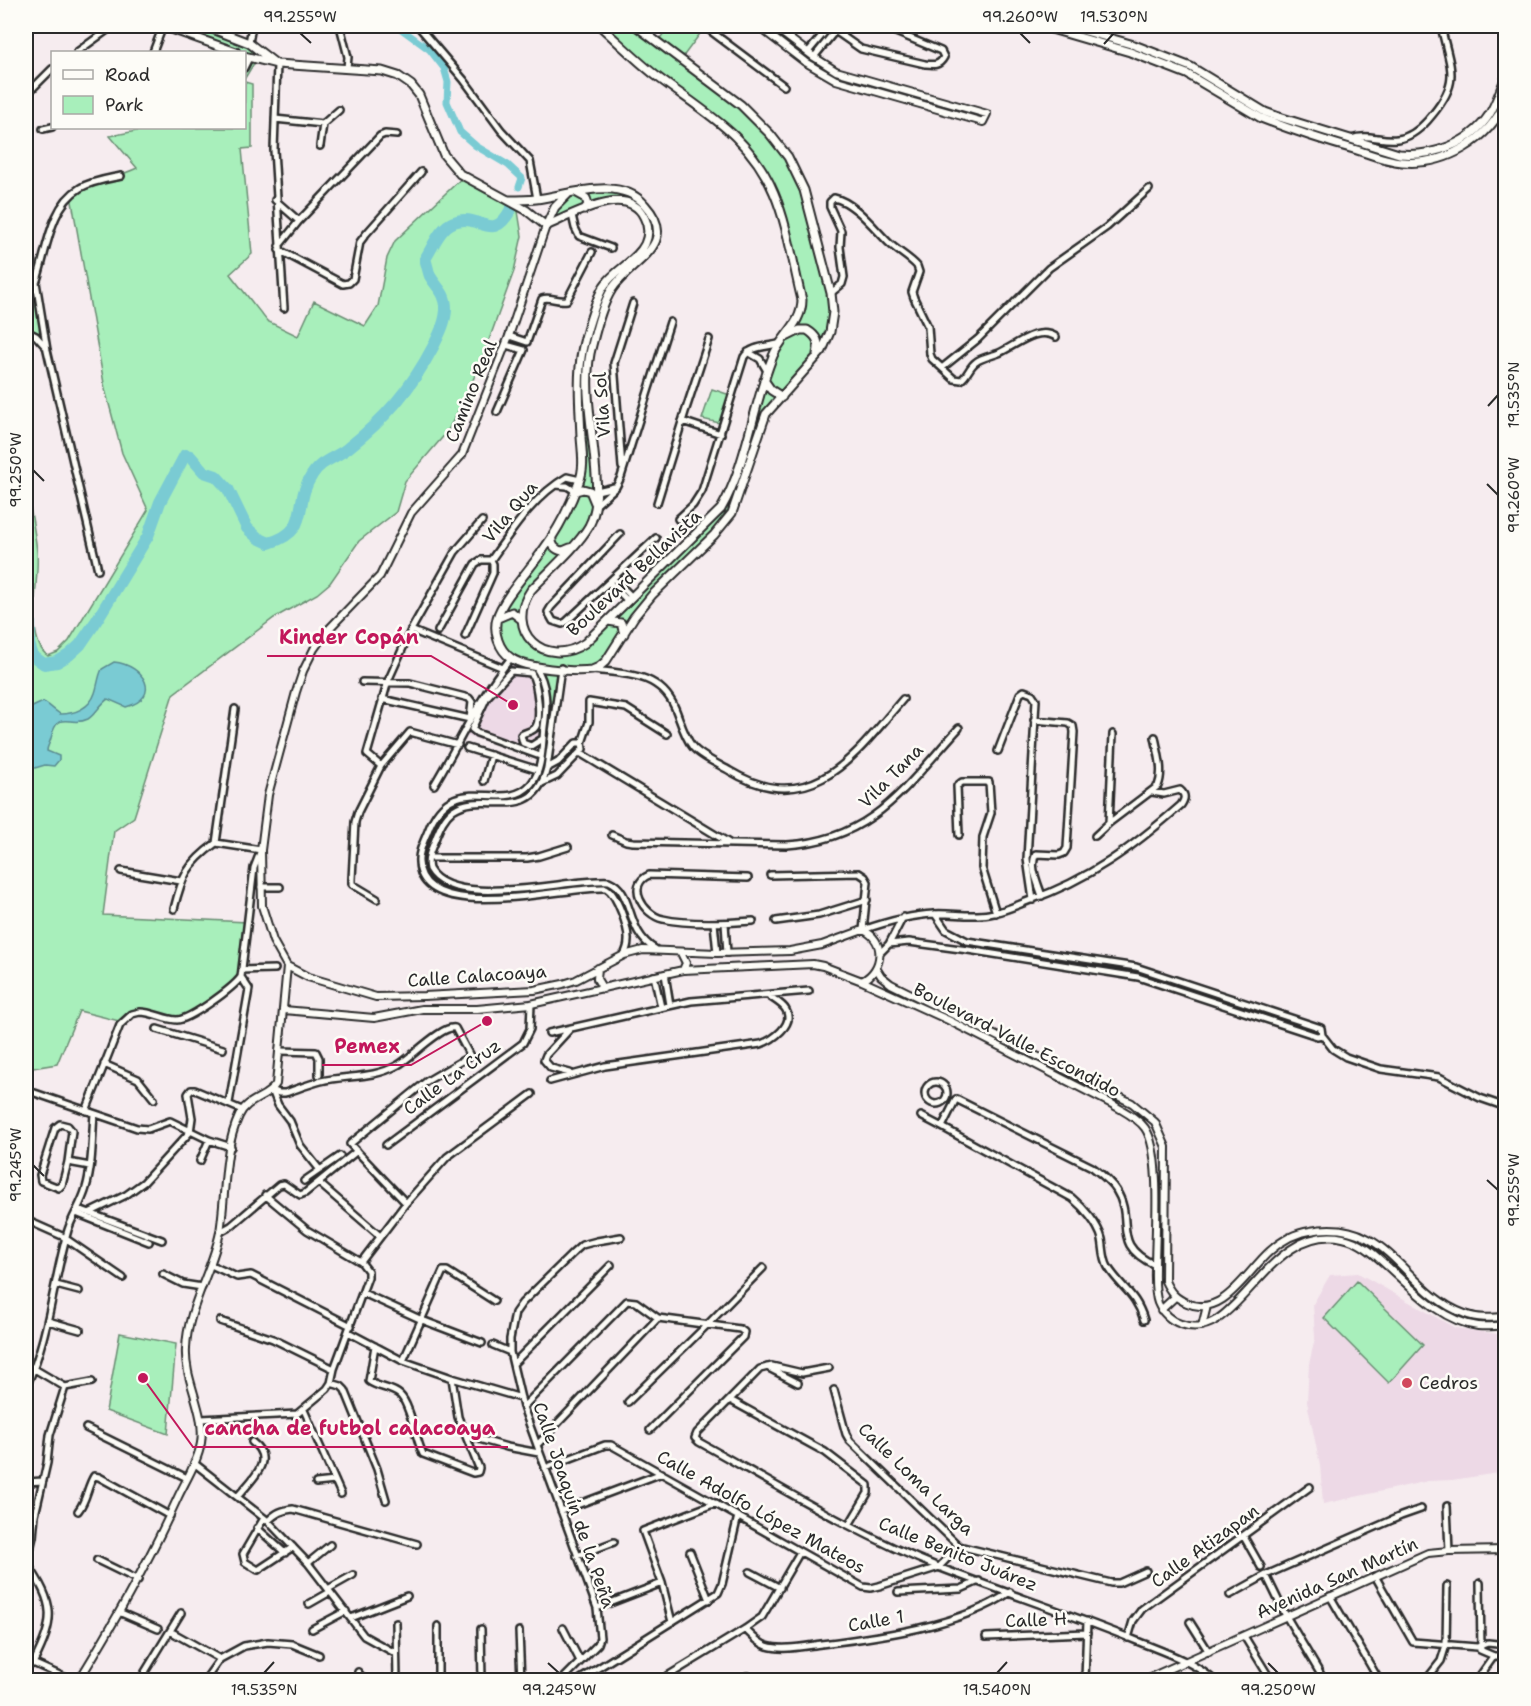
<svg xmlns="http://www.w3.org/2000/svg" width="1531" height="1706" viewBox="0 0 1531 1706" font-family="'Shantell Sans',sans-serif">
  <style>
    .built { fill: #edd9e6 }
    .green { fill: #a8efbb; stroke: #6a8d73; stroke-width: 1.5 }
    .water { fill: #7acbd3; stroke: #5a8b90; stroke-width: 1.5 }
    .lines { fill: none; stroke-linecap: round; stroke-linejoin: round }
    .canal { stroke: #7acbd3; stroke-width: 7 }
    .river { stroke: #7acbd3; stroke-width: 12 }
    .minor-casing { stroke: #2b2b2b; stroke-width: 10 }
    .tertiary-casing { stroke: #2b2b2b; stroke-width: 10 }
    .secondary-casing { stroke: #2b2b2b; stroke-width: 11 }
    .minor { stroke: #fdfcf7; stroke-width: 5 }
    .tertiary { stroke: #fdfcf7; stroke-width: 6 }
    .secondary { stroke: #fdfcf7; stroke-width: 7 }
    .ticks { fill: none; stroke: #2b2b2b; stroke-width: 2 }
    .poi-dot { fill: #d1495b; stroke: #fdfcf7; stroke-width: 2 }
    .labels { text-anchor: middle; stroke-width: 5; stroke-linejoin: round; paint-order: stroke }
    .street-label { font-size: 18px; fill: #2b2b2b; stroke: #fdfcf7 }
    .poi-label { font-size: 18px; fill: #2b2b2b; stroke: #fdfcf7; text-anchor: start }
    .leader { fill: none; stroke: #c2185b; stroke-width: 2 }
    .callout-dot { fill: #c2185b; stroke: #fdfcf7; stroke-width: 2 }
    .callout-label { font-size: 20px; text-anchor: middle; font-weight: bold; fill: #c2185b; stroke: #fdfcf7; stroke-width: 5; stroke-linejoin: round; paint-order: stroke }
    .neatline { fill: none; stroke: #2b2b2b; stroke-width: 2 }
    .ticks-label { font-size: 15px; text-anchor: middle; fill: #2b2b2b }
  </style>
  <rect width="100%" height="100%" fill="#f6ecef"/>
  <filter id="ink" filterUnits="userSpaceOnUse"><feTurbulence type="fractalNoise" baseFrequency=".0167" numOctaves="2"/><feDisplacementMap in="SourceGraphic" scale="12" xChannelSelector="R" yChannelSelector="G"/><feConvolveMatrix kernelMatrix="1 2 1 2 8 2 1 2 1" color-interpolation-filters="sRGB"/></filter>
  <g filter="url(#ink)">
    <!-- built -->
    <path class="built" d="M511,659L535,666L547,702L540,757L466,736L485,696Z
      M1358,1273L1455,1328L1497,1334L1505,1333L1506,1413L1503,1415L1505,1472L1452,1480L1428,1481L1323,1504L1320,1465L1307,1402L1309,1364L1315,1338L1313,1304L1330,1275Z"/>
    <!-- green -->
    <path class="green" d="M163,26H206L249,43L277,64L256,60L245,78L244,52H236Z
      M600,26H636L757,120L797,174L833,302L827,342L766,414L732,513L652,595L599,667L561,669L548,763L540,761L547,702L535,666L526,664L504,651L496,619L543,551L580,480V368L601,291L637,253L648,232L639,209L612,201L546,226L568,194L604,189L636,196L656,222L654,245L609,296L588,371L597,483L590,524L526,598L524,628L543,651L576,649L726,501L767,371L802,309L779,208L747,148L654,74Z
      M669,26H703L705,27L682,58L658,41Z
      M245,82L252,84V148L242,149L252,254L230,274L267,321L298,336L314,301L365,326L378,306L387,258L395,241L463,177L517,205L522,236L514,271L485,351L468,392L447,432L405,481L396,512L359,541L330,583L317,594L274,618L173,694L134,817L114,831L103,915L247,922L241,977L207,1004L179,1017L145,1010L132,1013L119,1021L79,1011L57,1064L26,1069V486C30,508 35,530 37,552C40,579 24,639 48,656L58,652L69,641L148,510L122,453L105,389L71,196C88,181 117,178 137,168L110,136L152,128H244Z
      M34,280V286L45,344L34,331L26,328V304Z
      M712,389L733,396L724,424L702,419Z
      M1357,1281L1423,1345L1389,1383L1324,1318Z
      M120,1333L176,1344L168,1434L106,1411Z"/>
    <!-- water -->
    <path class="water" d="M114,662C144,665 163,697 126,707L108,699C100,704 96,714 88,719C70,728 58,708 51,738C50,743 47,746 47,751L59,756V760L54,766L45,765L35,768L26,766V710C51,699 38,699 60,714C75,714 90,708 95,693C98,685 98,677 102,669Z"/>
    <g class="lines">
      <!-- canal -->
      <path class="canal" d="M397,26L430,50L444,68L448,82L447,102L460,132L476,146L508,165L522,178L519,187"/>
      <!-- river -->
      <path class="river" d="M26,593L28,597L30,623L29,644L33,656L44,664L57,662L69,655L80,645L95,623L148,536L160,502L185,455L190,456L204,472L216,476L228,489L247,528L258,538L269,543C313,530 292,504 312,475C321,460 336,458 348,448C385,419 411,389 433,347C439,335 446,322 446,308C446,293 437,288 430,276C428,271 427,264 425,259C433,247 440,227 454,222C480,212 492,245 511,209"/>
      <!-- minor casing -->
      <g class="minor-casing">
        <path id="minor" d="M340,26L348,57L347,68
          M418,26L464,80L501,130L530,161L537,199
          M704,26L784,86
          M828,26L861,49L925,64C934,65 939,66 944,57L941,51L881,26
          M249,43L252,26
          M77,52L113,26
          M153,52L163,26
          M808,52L829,27
          M814,57L835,31
          M277,64L274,150L284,308
          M244,68L249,58
          M26,95L52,69
          M275,119L323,124
          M43,129L52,127
          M1351,139C1367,133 1381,141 1397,139C1409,138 1420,129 1428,120C1462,81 1451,72 1441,26
          M320,146L323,124L339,110
          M275,200L299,221
          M572,215L575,228L579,236L611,248
          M279,246L299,221L380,136L385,134L397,135
          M279,250L343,284L349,283L353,279L360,242L366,234L421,172
          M36,282L47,350L98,570
          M831,293L842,284L844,277L840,247L841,231L830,207V202L834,198C854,202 874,228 888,242C897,251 909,257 917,266L919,272L912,292L914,298L928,327L930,354L932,359L942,368L978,339L1049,268L1107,227L1149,189
          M26,306C29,297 34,289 37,280C47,250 50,206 80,188C92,181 107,179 121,176
          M26,331L36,336L45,346
          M509,336L527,342L542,299C550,296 558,302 567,300L592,252
          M748,352L760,359L767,371
          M942,368L954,379L961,380C968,375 969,367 976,362C982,357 992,356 999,353C1015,346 1038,325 1056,337
          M497,412L524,350L506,345
          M682,421L721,434
          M622,467L614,363L633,303
          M556,485L567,486L575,491
          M597,491L614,487
          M657,503L685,412L709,339
          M595,506L616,487L621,477L670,322
          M678,519L693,505L702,491L744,357C751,346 766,347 778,344
          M620,534L551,607L548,612L553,621L562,624L566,622L656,538
          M613,578L632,597
          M609,582L628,601
          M411,630L503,668
          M438,631L475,564L481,560H491C513,529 534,496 567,477L580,480
          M465,636L493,573V564L491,560
          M535,666C548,685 547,706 544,727C542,745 543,770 531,784C503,816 452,766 428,831C424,841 418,852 419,862C421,927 569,885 606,888C617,894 629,929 628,941C628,946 626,951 624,955
          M561,668L547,768C532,827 484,788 453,810C444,817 440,827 436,837C432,848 426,858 429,869C452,911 569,878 609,881C635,892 624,930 655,949
          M593,670C626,674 660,673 675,708C680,720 684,736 692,746C698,755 720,765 730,771C812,820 855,755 903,699
          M362,682L410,683L469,698L472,702L470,719L382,699
          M1034,720L1068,723L1073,726L1074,732L1067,848L1064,853L1059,855L1036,854C1029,866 1038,883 1042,896
          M467,748L538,770
          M998,751L1020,694L1024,691L1032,694L1036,700L1027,859L1033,900
          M580,753L729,843
          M540,756L477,733L472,729L487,697L511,671L531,673C537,682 543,721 534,729C530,732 525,732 521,735L523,743L531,746L542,739
          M381,766L367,754L388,681L411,630L455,552L482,521
          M547,768L558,762L576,743H582
          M484,781L491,755
          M542,783L557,776L583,749L582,743L589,722V702L626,708L667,734
          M434,785C460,742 479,697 511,658
          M1109,823L1113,734
          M612,835L626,841L633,842L787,845C873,840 905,787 959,728
          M959,835L957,786L962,782H989L991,813L983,837L982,868L996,913
          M1095,836L1109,823L1158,786C1164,771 1158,753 1155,737
          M216,843L235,709
          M429,858H527L539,856L568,847
          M121,871L181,881
          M770,875L859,873L865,877L868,882L863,930C886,922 909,915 934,914C952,913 971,917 989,914C1002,912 1015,906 1028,901C1090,879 1132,848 1181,805C1185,799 1186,795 1180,790L1164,794L1152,792
          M748,878L649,875C626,885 643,915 663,919C689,925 726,923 753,921
          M261,887H280
          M377,899L352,884V879L355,822L358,812L381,766L410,732L458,745
          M174,909C182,876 187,864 216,843L261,850L254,868L241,977L249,989L229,1103
          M935,914L946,930L967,941L1136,967L1321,1028L1322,1035L1333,1049L1346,1057L1381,1069L1439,1077L1480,1098L1506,1107
          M776,921L819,915L867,900
          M714,923L717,953
          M725,923L727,953
          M889,944L909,942L968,950L1138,977L1317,1036L1322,1035
          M880,953L889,944L903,917
          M242,970L275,969
          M665,974L670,1005
          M654,976L661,1007
          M157,1029L223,1049
          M549,1033L691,1001L809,991
          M280,1051L316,1052L319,1058V1075
          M104,1064L138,1079L154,1099
          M570,1073L551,1068L544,1060L546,1055L570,1029
          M550,1081L605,1066L761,1044C772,1040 795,1025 786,1010C783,1004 773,999 768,995
          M925 1093a11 11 0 1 1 22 0a11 11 0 1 1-22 0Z
          M26,1090L137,1128L148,1129L170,1121L209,1140L231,1147
          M272,1090L279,1093H285C297,1089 309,1084 321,1081C347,1075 373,1079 398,1065C411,1058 442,1025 455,1028L470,1056L427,1081L350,1144L406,1203
          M272,1090L278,1105L290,1121L300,1145L320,1170
          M86,1111L120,1025L132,1014L140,1012C153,1012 165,1020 177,1020C191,1019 233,988 241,977
          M921,1116L942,1127
          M60,1124L68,1126L72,1131L68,1162L62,1185L59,1188L41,1181L40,1175L55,1128Z
          M386,1145L523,1043L530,1029L531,1004
          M200,1161L209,1140
          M68,1162L90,1166
          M304,1181L340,1156
          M319,1183L380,1236
          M79,1209L162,1240
          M76,1213L149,1242
          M89,1213L126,1195L144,1182L190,1132L192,1118L188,1094L191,1090H195L242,1110
          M26,1220L62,1236L123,1278
          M220,1232L231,1226L279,1185L284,1184L300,1195L305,1193L357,1151
          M361,1262L406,1203L447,1157L532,1094
          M211,1265L237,1277L251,1275L351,1326
          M163,1274L183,1284L202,1287
          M56,1285L79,1291
          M363,1293L422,1320L482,1343
          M1144,1320C1136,1293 1121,1288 1108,1267C1103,1258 1104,1249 1102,1239C1098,1224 1084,1208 1072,1198L942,1127L956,1099L1092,1167C1100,1173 1110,1180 1116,1190C1136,1221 1109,1244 1155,1265
          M48,1321L80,1330
          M220,1321L273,1339L334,1369
          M348,1332L403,1361L452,1378L521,1398
          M493,1345L510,1352
          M375,1346L369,1381C378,1388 391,1387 400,1395C410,1404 416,1440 423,1454L473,1473L478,1472L479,1468L458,1417L452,1378
          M403,1361L443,1271H447L494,1301
          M26,1364L65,1387L92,1382
          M513,1364L611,1265
          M767,1367L798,1383
          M829,1368L802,1373L772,1366L760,1369L697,1433L695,1438L699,1442C778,1486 857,1535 941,1568C1006,1593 1073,1615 1137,1641C1164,1652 1192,1661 1214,1680
          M331,1383L341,1386L345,1390L377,1469L386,1500
          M26,1387C49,1337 53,1282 68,1230C73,1215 82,1203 86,1188C93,1164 92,1138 94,1114
          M834,1390L846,1434L850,1441L959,1546L1111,1583H1119L1146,1571
          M730,1400L825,1452L868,1485V1493L849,1525
          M628,1402L707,1325L763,1268
          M523,1407L627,1301L636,1302L658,1318L740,1329L744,1332L743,1337L650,1430
          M304,1410L341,1494
          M201,1419L297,1414L327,1389L331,1383L334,1369L368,1277V1271L361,1262L307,1230L265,1195
          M86,1428L187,1478
          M465,1435L507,1447L539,1453
          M537,1445L658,1318
          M194,1463L268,1521L308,1563L364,1636L395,1653
          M545,1468L605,1445H611L863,1587L871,1588L879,1586L939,1567L959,1546
          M26,1482L43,1481
          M316,1483L335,1481
          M238,1496C252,1479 276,1460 252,1442
          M1447,1506L1449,1551
          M26,1511L35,1515
          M78,1511C87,1500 87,1487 94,1476L99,1477L170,1516
          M561,1511L662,1473
          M264,1518L243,1554L245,1562L258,1570L293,1547
          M268,1521C276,1513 282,1510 293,1509L417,1544
          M257,1528L285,1553
          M1244,1537L1261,1567
          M690,1552L709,1600
          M577,1556L614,1542
          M97,1560L138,1580
          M308,1563L330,1545
          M750,1572L780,1588
          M1266,1575L1286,1616L1324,1680
          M1375,1576L1413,1642L1477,1647L1488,1643L1506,1645
          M1480,1583L1481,1650
          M328,1589L353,1575
          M898,1592L961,1589L979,1581
          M1230,1595L1266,1575L1401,1516L1421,1509
          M1330,1596L1379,1680
          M309,1604L330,1592
          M597,1608L662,1583
          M121,1613L158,1629
          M351,1618L407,1596
          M672,1622L662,1583L643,1531L716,1503
          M1190,1622L1209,1652
          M396,1623L397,1680
          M563,1628L580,1661
          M312,1629L346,1611
          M481,1629L482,1680
          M745,1629C751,1635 758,1643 767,1646C783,1651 805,1646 821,1644C879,1637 962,1626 1010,1592
          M170,1631L220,1659
          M519,1631L521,1680
          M1244,1636L1271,1680
          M986,1637L1087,1633
          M1128,1638L1133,1621L1142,1609L1310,1487
          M1480,1650L1494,1656H1506
          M26,1660L71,1680
          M33,1664C56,1618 55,1605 27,1563L33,1537L35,1515L47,1463L50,1435L65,1387
          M358,1672L364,1680
          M140,1680L181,1613
          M205,1680L220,1659L244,1646L268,1642L292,1644L319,1655
          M438,1680V1626
          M562,1680L598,1644L600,1638L597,1608L523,1407L510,1352V1339L515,1313L522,1303L573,1253L582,1245L597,1241L621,1237
          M579,1680L718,1593L722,1584L738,1516
          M661,1680L745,1629L762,1617L800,1552
          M741,1680L747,1676
          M1085,1680L1087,1621
          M1426,1680L1441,1661L1446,1645L1447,1586
          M1477,1680L1494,1656"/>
      </g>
      <!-- tertiary casing -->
      <g class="tertiary-casing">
        <path id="tertiary" d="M758,26L805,62L836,80L983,122L987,114L836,71L814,57L773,26
          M546,226L509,336L462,455L411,513L380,576L327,631L314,649L303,671L296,692L268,795L261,850L262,906L273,941L287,966L308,977L376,997L424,996L534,990L563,984L576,980L624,955L643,950L717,953L790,951L822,945L863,930C886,940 884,970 862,981
          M681,953L686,963L683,970
          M598,968L597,979L603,989
          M876,968L881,976L891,984L1132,1103L1155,1122L1166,1147L1165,1281C1170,1292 1175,1298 1187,1303C1223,1319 1247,1271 1270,1251C1281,1241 1295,1233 1310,1231C1390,1216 1403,1292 1465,1314C1478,1319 1491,1318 1506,1317
          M284,1010L374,1018L422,1009H477L531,1004L683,970L813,964L823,966L862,981L948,1020L1112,1104C1123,1111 1137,1117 1145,1128C1162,1152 1155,1235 1155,1267C1155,1278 1154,1292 1158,1303C1162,1313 1171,1321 1181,1324C1238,1346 1266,1222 1343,1238C1361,1242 1372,1252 1385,1264C1412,1288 1440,1321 1478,1326C1487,1327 1497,1326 1506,1325
          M1161,1310L1175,1297
          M1202,1326L1207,1306
          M79,1680C116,1620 149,1561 178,1497C186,1480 198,1461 201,1443C206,1411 184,1381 186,1349C187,1308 212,1272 220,1232C226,1195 223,1150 239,1116C247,1098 267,1099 276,1084L287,966
          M1059,1680H1104
          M1144,1680L1428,1553L1449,1551L1506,1550"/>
      </g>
      <!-- secondary casing -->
      <g class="secondary-casing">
        <path id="secondary" d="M163,26L236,52
          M205,26L249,43L275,63
          M1041,26L1130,52L1187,74L1261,118C1292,130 1325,141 1357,150C1372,155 1387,161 1402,162C1445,166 1489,141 1506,100
          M1068,26L1134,45L1191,67L1265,112L1276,116L1399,154C1432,157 1470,144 1489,115C1496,104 1500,90 1506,77
          M244,56L277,64L382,71L398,76L411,85L419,95L444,155L460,174L526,210L546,226
          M577,193L586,198L588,205L584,210
          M509,200C518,200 527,200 536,199C569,195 620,175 645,205C681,245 630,261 612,289C602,305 597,326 592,345C582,380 592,427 595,463C597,484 599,507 589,526C577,547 548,572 531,590C503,631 545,670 585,643L721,509C747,464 753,404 773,356C782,335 802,324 802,300C793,265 788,226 774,193C750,135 702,111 655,75C636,60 618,42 600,26
          M546,226C572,215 627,182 644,217C649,226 649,235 645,244C637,261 614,270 604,286C596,298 585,335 582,351C577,379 580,409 581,437C582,452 585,468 579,482C570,506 558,530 543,550C531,568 502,599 497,618C493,632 499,650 511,658C526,669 574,672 592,670L599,667L606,661L634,617L652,595L714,535L732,513L766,414L822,351L830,332L833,312L831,293L804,190L788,157L770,134L741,105L636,26
          M546,226L555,207L568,194
          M786,337L800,330H807C817,336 820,342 817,354
          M764,380L771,390L782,397
          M575,491L583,489L590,491L595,503
          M552,537C551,545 555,550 563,551L570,548
          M498,618L512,612L521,619
          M608,621L621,623L624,634"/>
      </g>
      <!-- minor -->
      <use href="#minor" class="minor"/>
      <!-- tertiary -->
      <use href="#tertiary" class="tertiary"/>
      <!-- secondary -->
      <use href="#secondary" class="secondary"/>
    </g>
  </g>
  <!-- ticks -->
  <path class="ticks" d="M300,33L311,43M1020,33L1030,43M1104,44L1114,33M1488,406L1498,395M33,470L44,481M1487,484L1498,495M33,1165L44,1176M1487,1180L1498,1190M548,1663L559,1673M1268,1663L1278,1673M264,1673L274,1662M997,1673L1007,1662"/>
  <!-- markers -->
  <circle class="poi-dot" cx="1407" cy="1383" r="6"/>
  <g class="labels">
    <!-- street labels -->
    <g class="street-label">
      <text transform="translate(471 391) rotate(-68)" y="6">Camino Real</text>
      <text transform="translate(602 405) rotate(-94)" y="6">Vila Sol</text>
      <text transform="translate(510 512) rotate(-50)" y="6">Vila Qua</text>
      <text transform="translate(634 573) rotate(-43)" y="6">Boulevard Bellavista</text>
      <text transform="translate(891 776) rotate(-45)" y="6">Vila Tana</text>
      <text transform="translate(477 976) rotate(-4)" y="6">Calle Calacoaya</text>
      <text transform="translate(1017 1040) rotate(27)" y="6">Boulevard Valle Escondido</text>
      <text transform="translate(452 1077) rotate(-36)" y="6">Calle La Cruz</text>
      <text transform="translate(916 1479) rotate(44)" y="6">Calle Loma Larga</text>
      <text transform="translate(574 1505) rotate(71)" y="6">Calle Joaquín de la Peña</text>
      <text transform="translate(761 1512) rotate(29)" y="6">Calle Adolfo López Mateos</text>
      <text transform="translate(1205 1546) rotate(-36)" y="6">Calle Atizapan</text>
      <text transform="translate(958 1554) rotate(22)" y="6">Calle Benito Juárez</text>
      <text transform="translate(1337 1578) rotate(-24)" y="6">Avenida San Martín</text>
      <text transform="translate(1036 1620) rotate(-2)" y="6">Calle H</text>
      <text transform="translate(876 1621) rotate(-10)" y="6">Calle 1</text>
    </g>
    <!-- poi labels -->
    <g class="poi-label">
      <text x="1419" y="1389">Cedros</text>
    </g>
  </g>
  <!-- callouts -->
  <path class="leader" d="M513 705L431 656H267M487 1021L411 1065H322M143 1378L193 1447H508"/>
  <g class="callout-dot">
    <circle cx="513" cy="705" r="6"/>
    <circle cx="487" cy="1021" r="6"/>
    <circle cx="143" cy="1378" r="6"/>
  </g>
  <g class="callout-label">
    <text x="349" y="644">Kinder Copán</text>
    <text x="367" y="1053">Pemex</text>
    <text x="350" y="1435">cancha de futbol calacoaya</text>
  </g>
  <!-- margin -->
  <rect width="1531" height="1706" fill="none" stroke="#fdfcf7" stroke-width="66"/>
  <!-- legend -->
  <rect x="51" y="51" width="195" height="78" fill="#fdfcf7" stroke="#a9a8a5" stroke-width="1.5"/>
  <rect x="63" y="70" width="30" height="9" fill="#fdfcf7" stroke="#a9a8a5" stroke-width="1.5"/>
  <text x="105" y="81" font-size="18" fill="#2b2b2b">Road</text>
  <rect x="63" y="96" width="30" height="18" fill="#a8efbb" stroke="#a9a8a5" stroke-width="1.5"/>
  <text x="105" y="111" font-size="18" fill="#2b2b2b">Park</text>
  <rect x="33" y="33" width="1465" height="1640" class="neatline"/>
  <g class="ticks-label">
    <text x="300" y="22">99.255°W</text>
    <text x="1020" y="22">99.260°W</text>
    <text x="1114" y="22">19.530°N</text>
    <text transform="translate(1514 395) rotate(-90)" y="5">19.535°N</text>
    <text transform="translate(16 470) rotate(-90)" y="5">99.250°W</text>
    <text transform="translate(1514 495) rotate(-90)" y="5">99.260°W</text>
    <text transform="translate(16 1165) rotate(-90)" y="5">99.245°W</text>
    <text transform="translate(1514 1190) rotate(-90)" y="5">99.255°W</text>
    <text x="264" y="1695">19.535°N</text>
    <text x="559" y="1695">99.245°W</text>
    <text x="997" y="1695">19.540°N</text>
    <text x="1278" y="1695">99.250°W</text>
  </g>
</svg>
